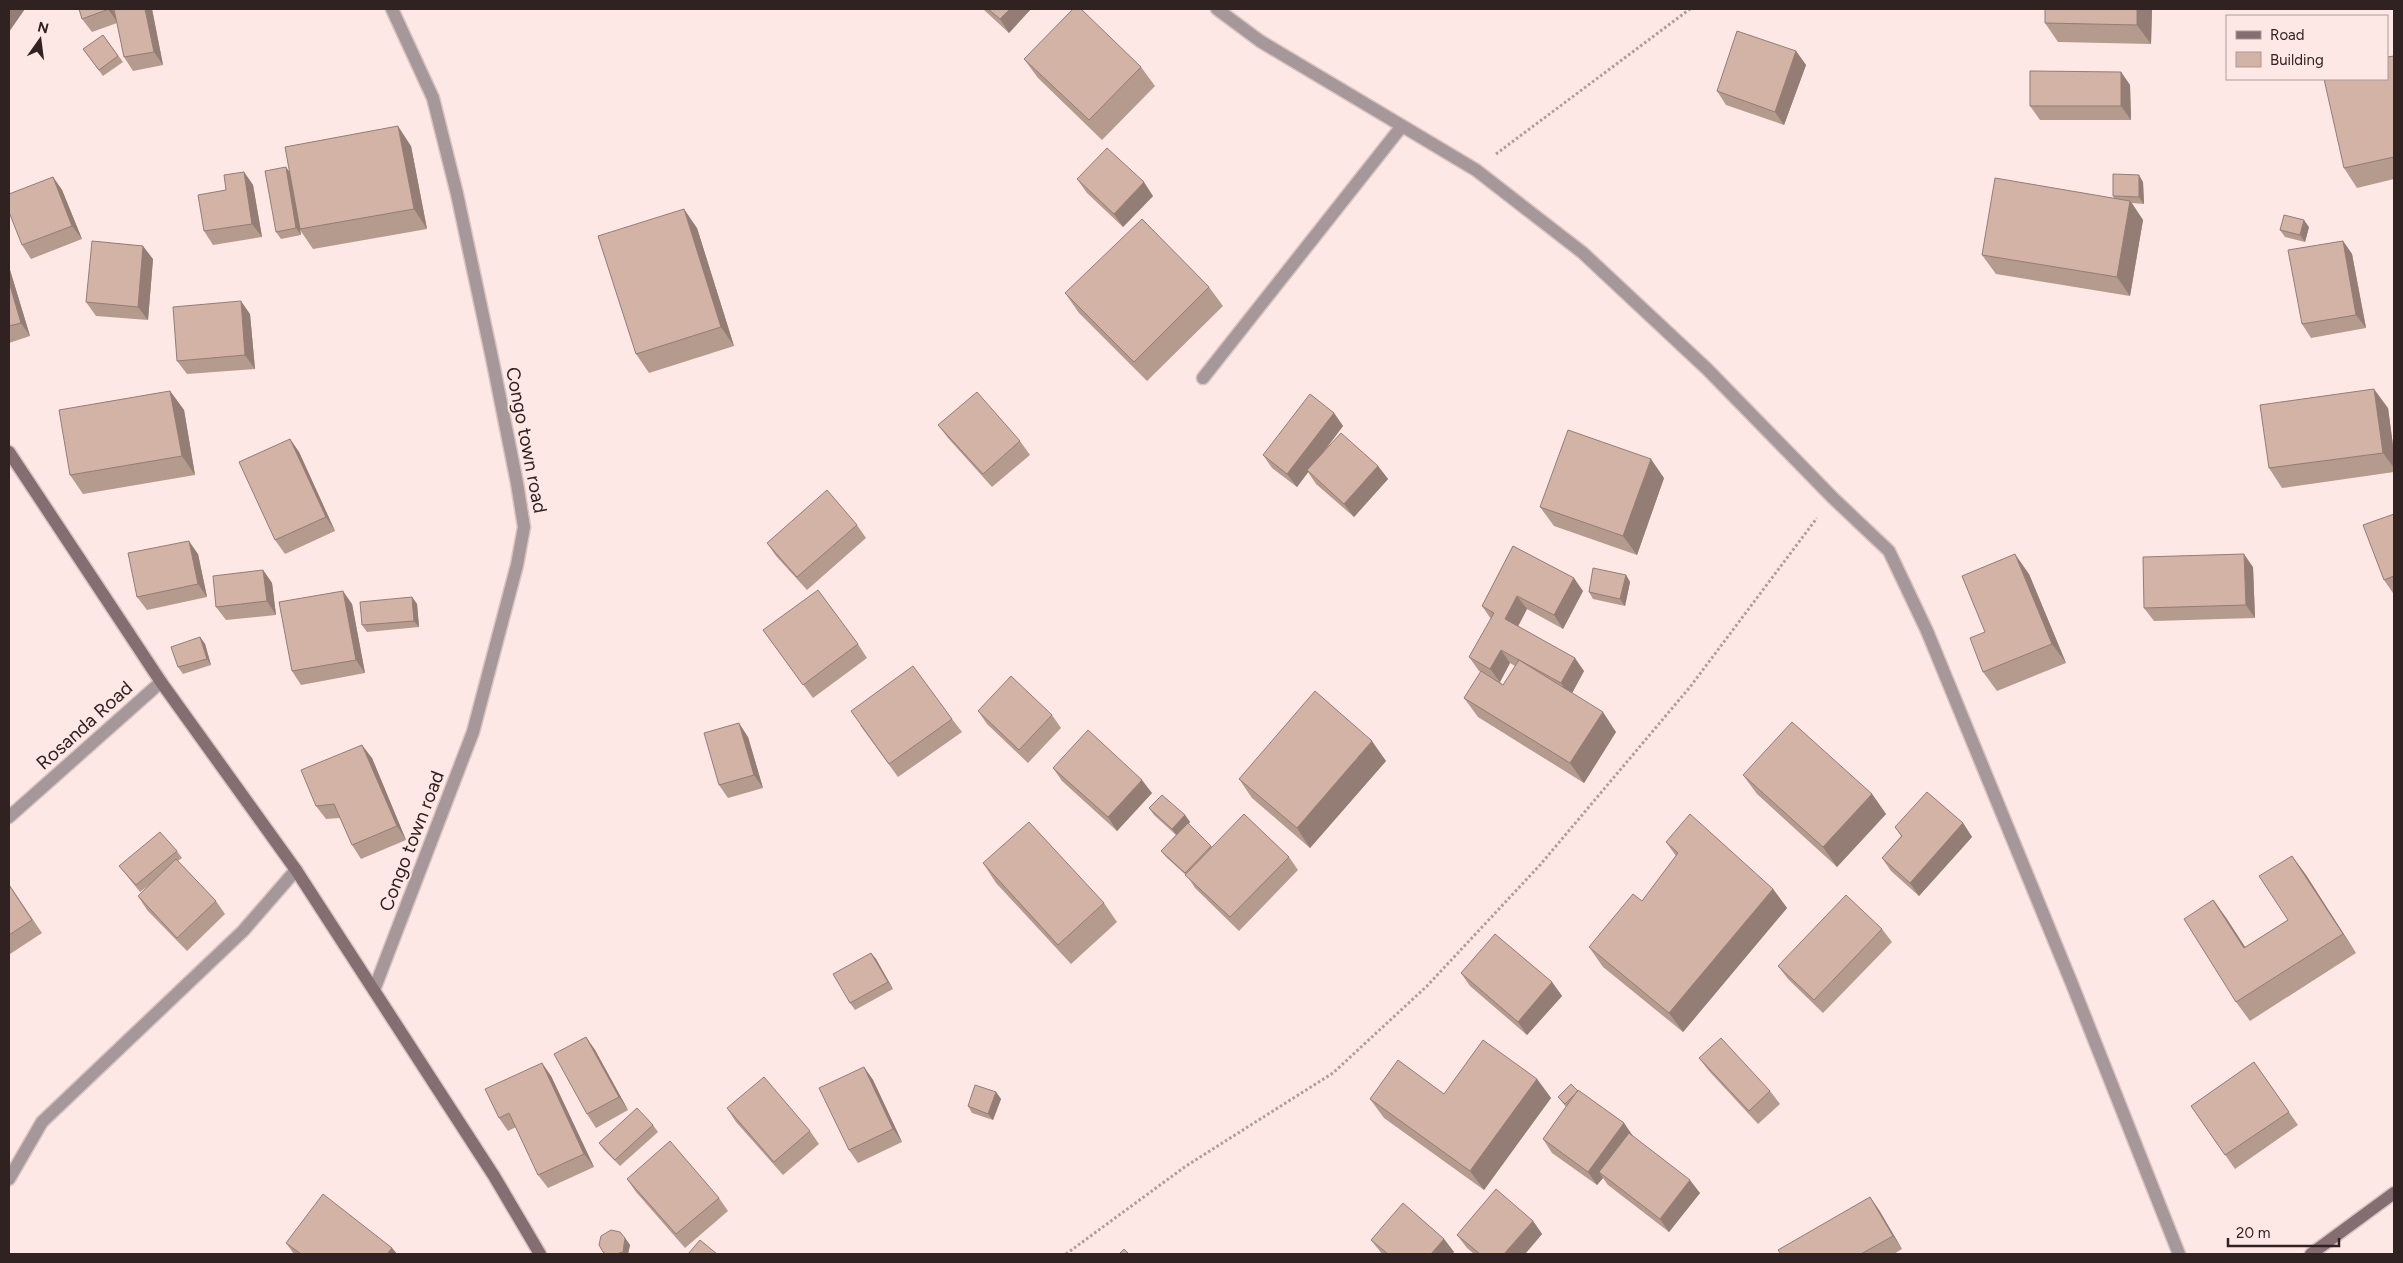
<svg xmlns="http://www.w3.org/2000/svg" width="2403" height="1263" viewBox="0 0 2403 1263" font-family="Figtree,sans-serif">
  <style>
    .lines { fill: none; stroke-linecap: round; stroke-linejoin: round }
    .street-casing { stroke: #d9c4c2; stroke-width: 15 }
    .secondary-casing { stroke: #d9c4c2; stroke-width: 15 }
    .path { stroke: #af9d9a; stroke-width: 3; stroke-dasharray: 2.5 2.5; stroke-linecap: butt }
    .street { stroke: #a6979a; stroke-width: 12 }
    .secondary { stroke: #846e72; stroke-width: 12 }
    .wall { fill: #b59a8e; fill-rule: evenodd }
    .shaded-wall { fill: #937d74 }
    .building { fill: #d2b3a5; stroke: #937d74 }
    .labels { text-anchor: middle; stroke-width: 4; stroke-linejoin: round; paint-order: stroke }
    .street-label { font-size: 19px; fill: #2f2221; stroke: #fee8e5 }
  </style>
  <rect width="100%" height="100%" fill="#fee8e5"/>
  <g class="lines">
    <!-- street casing -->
    <g class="street-casing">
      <path id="street" d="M1217,9L1260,41L1476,170L1583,253L1707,369L1833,498L1889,551L1927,631L2072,984L2179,1254
        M1203,378L1402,126
        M9,817L161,682
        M374,990L473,732L517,565L524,527L517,483L492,358L457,194L433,98L392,9
        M9,1179L42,1122L243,931L296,870"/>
    </g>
    <!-- secondary casing -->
    <g class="secondary-casing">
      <path id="secondary" d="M9,452L161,682L296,870L494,1176L540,1254
        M2311,1254L2394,1193"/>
    </g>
    <!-- path -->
    <path class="path" d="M1496,154L1690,9
      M1066,1254L1186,1166L1333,1073L1427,986L1540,865L1690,687L1817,518"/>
    <!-- street -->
    <use href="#street" class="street"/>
    <!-- secondary -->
    <use href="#secondary" class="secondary"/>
  </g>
  <!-- wall -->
  <path class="wall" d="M79,9H113L115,15L152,9L163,65L133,71L124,57L117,23L92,32L82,19Z
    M983,9H1031L1009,33Z
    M2045,9H2152L2151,44L2058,42L2045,23Z
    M103,35L123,62L103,76L83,49Z
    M1796,51L1806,65L1784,125L1726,105L1717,91Z
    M2394,56V179L2357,188L2344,168Z
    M1024,59L1141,67L1155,86L1102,140L1038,78Z
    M2121,72L2130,85L2131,120H2040L2030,106Z
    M411,146L427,229L313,249L300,230L301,235L281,239L276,232L286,167L289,173Z
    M244,172L253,185L262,237L213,245L204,231L226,190Z
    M53,177L62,190L82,239L31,259L22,245Z
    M1077,179L1153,196L1123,227L1087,193Z
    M2143,182L2144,204L2132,203L2143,220L2130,296L1996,274L1982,255L2114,198L2113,196Z
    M2309,227L2305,242L2285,237L2280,230Z
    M697,228L734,346L649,373L636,354Z
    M2343,241L2352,254L2366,328L2311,338L2302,324Z
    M153,259L148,320L96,316L86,302Z
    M9,267L10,270L30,336L9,343Z
    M1209,287L1223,306L1147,381L1079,313L1065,293Z
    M250,314L255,369L187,374L177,361Z
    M170,391L184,410L195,475L83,494L70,475Z
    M2388,408L2394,453V472L2282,488L2269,468Z
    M1334,413L1343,426L1323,453L1378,466L1388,479L1354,517L1316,484L1308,472L1297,487L1272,468L1263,455Z
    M938,425L1020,441L1030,455L992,487L948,438Z
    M290,439L299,452L335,531L285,554L275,540Z
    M1664,478L1637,555L1554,526L1540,507Z
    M2394,514V593H2393L2384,580Z
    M857,525L866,538L807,590L776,556L767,543Z
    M1513,546L1583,591L1563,629L1527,609L1518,626L1584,671L1572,693L1616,732L1584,783L1478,717L1464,698L1481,672L1479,671L1469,657L1491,619L1482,606ZM1510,663L1515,666L1503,685L1500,682Z
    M198,554L207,597L147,610L137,597Z
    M2253,567L2255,618L2154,621L2144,608Z
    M263,570L272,583L276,615L226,620L216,607Z
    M2029,574L2066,663L1997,691L1983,672L1985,632Z
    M1626,575L1630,582L1625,606L1593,599L1589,592Z
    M412,597L417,604L419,627L367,632L362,625Z
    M352,604L365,673L301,685L292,671Z
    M763,630L858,644L867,658L813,698Z
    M200,637L205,644L211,665L183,674L178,667Z
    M978,711L1052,715L1061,728L1028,763L987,724Z
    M952,719L962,732L898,777L860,725Z
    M748,737L763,788L728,798L719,785Z
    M372,758L406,840L361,859L352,845L340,818L326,819L316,806Z
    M1386,761L1310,848L1252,798L1239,779Z
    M1053,768L1152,793L1117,831L1062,781Z
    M1743,775L1872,794L1886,814L1837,867L1757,794Z
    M1149,808L1185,815L1190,822L1189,824L1212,847L1289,857L1298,870L1239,931L1195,888L1188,877L1166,857L1161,851L1176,835L1154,815Z
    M1963,823L1972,837L1919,896L1891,871L1882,858L1901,836L1895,827Z
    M1666,842L1773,889L1787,908L1683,1032L1603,967L1589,947L1642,901L1676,856Z
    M177,851L182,858L178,861L216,901L225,914L187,951L147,910L138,896L149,885L140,892L119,866Z
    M2292,856L2306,875L2356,953L2250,1021L2236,1002L2214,900L2245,947L2288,920Z
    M983,863L1104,903L1117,922L1071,964L996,883Z
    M9,884L42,933L10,954L9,952Z
    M1882,929L1892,942L1823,1013L1788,979L1778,966Z
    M871,953L876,959L893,989L855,1010L850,1003Z
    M1461,973L1552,982L1562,996L1527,1035L1470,986Z
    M586,1037L595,1050L628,1110L596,1128L587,1114Z
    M1699,1058L1770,1091L1780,1104L1758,1124L1709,1071Z
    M2254,1062L2298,1125L2235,1169L2191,1106Z
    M542,1063L551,1076L594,1167L548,1188L538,1175L516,1127L508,1131L499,1118Z
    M864,1067L873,1080L902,1142L858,1163L849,1150Z
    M1537,1079L1551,1098L1484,1190L1384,1118L1370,1099L1444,1094Z
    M1578,1091L1624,1123L1632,1136L1700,1193L1669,1232L1608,1185L1603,1178L1597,1185L1552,1153L1543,1139L1566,1107L1558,1097Z
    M996,1092L1001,1099L993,1120L972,1113L968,1106Z
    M727,1108L810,1131L819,1144L783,1175L736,1122Z
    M653,1125L658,1132L620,1166L604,1150L599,1143Z
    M627,1179L719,1198L728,1211L685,1248L636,1192Z
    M1870,1197L1879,1210L1902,1249L1894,1254H1781Z
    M1533,1221L1542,1234L1525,1254H1474L1467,1248L1457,1235Z
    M625,1238L630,1245L628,1254H604L603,1252Z
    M1444,1239L1454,1252L1452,1254H1382L1371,1240Z
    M286,1243L392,1248L397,1254H294Z"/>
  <!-- shaded-wall -->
  <path class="shaded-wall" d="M9,9H25L9,32Z
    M108,9H113L118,23Z
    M145,9H152L163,65L154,52Z
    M1010,9H1031L1009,33L1000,19Z
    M2137,9H2152L2151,44L2137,25Z
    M1796,51L1806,65L1784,125L1775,112Z
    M2121,72L2130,85L2131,120L2121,106Z
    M398,126L411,146L427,229L414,209Z
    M286,167L291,174L301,235L296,228Z
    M244,172L253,185L262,237L252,224Z
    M2139,175L2143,182L2144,204L2139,197Z
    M53,177L62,190L82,239L72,226Z
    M1144,182L1153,196L1123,227L1114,214Z
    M2130,201L2143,220L2130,296L2117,277Z
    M684,209L697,228L734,346L721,327Z
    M2304,220L2309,227L2305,242L2300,235Z
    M2343,241L2352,254L2366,328L2356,315Z
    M143,246L153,259L148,320L138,307Z
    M9,267L10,270L30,336L21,323L9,282Z
    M241,301L250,314L255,369L245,355Z
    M2374,389L2388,408L2394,453V468L2383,453Z
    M170,391L184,410L195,475L182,456Z
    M1334,413L1343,426L1297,487L1287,474Z
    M290,439L299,452L335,531L326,517Z
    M1651,459L1664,478L1637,555L1623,536Z
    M1378,466L1388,479L1354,517L1344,504Z
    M189,541L198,554L207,597L198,584Z
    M2015,554L2029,574L2066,663L2052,644Z
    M2244,554L2253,567L2255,618L2246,605Z
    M263,570L272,583L276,615L267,601Z
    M1626,575L1630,582L1625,606L1620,599Z
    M1574,578L1583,591L1563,629L1554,615Z
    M343,591L352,604L365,673L356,660Z
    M1517,596L1527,609L1515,632L1505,619Z
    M412,597L417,604L419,627L414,621Z
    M200,637L205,644L211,665L207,659Z
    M1501,650L1510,663L1500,682L1490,669Z
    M1575,658L1584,671L1570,697L1561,683Z
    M1603,712L1616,732L1584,783L1570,763Z
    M739,723L748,737L763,788L754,775Z
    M1372,741L1386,761L1310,848L1297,828Z
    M362,745L372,758L406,840L397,826Z
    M1142,780L1152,793L1117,831L1108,817Z
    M1872,794L1886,814L1837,867L1823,847Z
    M1185,815L1190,822L1177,836L1172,829Z
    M1963,823L1972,837L1919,896L1910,883Z
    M2292,856L2306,875L2356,953L2343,934Z
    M1773,889L1787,908L1683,1032L1669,1013Z
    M2213,900L2227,919L2258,967L2244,948Z
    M871,953L876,959L893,989L888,982Z
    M1552,982L1562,996L1527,1035L1518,1022Z
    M586,1037L595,1050L628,1110L619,1097Z
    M542,1063L551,1076L594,1167L584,1154Z
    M864,1067L873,1080L902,1142L893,1129Z
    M1537,1079L1551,1098L1484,1190L1470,1171Z
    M996,1092L1001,1099L993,1120L988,1114Z
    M1624,1123L1633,1136L1599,1172L1603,1178L1597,1185L1588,1172Z
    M1690,1180L1700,1193L1669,1232L1660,1219Z
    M1870,1197L1879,1210L1902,1249L1893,1236Z
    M1533,1221L1542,1234L1525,1254H1504Z
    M625,1238L630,1245L628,1254H624L623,1252Z
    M1444,1239L1454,1252L1452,1254H1431Z
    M392,1248L397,1254H387Z"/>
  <!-- building -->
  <path class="building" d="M79,9H109L82,19Z
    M114,9H145L154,52L124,57Z
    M988,9H1010L1000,19Z
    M1073,9H1081L1141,67L1089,120L1024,59Z
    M2045,9H2137V25L2045,23Z
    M1737,31L1796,51L1775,112L1717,91Z
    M103,35L118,56L99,70L83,49Z
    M2394,56V157L2344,168L2324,79H2387V57Z
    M2030,71L2121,72V106H2030Z
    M398,126L414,209L300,229L285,147Z
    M1107,148L1144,182L1114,214L1077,179Z
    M286,167L296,228L276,232L265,171Z
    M244,172L252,224L204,231L198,195L226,190L224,175Z
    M2113,174L2139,175V197L2113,196Z
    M53,177L72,226L22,245L9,212V194Z
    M1995,178L2130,201L2117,277L1982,255Z
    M684,209L721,327L636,354L598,236Z
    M2284,215L2304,220L2300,235L2280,230Z
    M1142,219L1209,287L1134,362L1065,293Z
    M92,241L143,246L138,307L86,302Z
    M2343,241L2356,315L2302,324L2288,250Z
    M9,282L21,323L9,326Z
    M241,301L245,355L177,361L173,307Z
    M2374,389L2383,453L2269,468L2260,405Z
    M170,391L182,456L70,475L59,410Z
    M977,392L1020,441L983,474L938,425Z
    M1310,394L1334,413L1287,474L1263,455Z
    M1568,430L1651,459L1623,536L1540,507Z
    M1341,433L1378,466L1344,504L1307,470Z
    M290,439L326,517L275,540L239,462Z
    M827,490L857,525L797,577L767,543Z
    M2394,514V576L2384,580L2363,525Z
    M189,541L198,584L137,597L128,553Z
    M1513,546L1574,578L1554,615L1517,596L1505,619L1575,658L1561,683L1501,650L1490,669L1469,657L1494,613L1482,606Z
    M2015,554L2052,644L1983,672L1970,638L1985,632L1962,576Z
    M2244,554L2246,605L2144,608L2143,557Z
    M1593,568L1626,575L1620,599L1589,592Z
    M263,570L267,601L216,607L213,576Z
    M818,590L858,644L803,685L763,630Z
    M343,591L356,660L292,671L279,602Z
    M412,597L414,621L362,625L360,602Z
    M200,637L207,659L178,667L171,647Z
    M1519,660L1603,712L1570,763L1464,698L1481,671L1503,685Z
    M913,666L952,719L889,764L851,711Z
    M1011,676L1052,715L1019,750L978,711Z
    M1315,691L1372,741L1297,828L1239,779Z
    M1792,722L1872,794L1823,847L1743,775Z
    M739,723L754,775L719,785L704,733Z
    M1088,730L1142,780L1108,817L1053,768Z
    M362,745L397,826L352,845L334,804L316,806L301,770Z
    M1927,792L1963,823L1910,883L1882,858L1902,836L1895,827Z
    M1162,795L1185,815L1172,829L1149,808Z
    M1244,814L1289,857L1230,917L1185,875Z
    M1690,814L1773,889L1669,1013L1589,947L1633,894L1642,901L1678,853L1666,842Z
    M1029,822L1104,903L1058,945L983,863Z
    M1188,823L1211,846L1185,873L1161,851Z
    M160,832L177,851L136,885L119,866Z
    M2292,856L2343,934L2236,1002L2184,919L2213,900L2244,948L2288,920L2259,876Z
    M176,859L216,901L177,938L138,896Z
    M9,885L32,920L9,935Z
    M1846,895L1882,929L1814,1000L1778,966Z
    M1495,934L1552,982L1518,1022L1461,973Z
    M871,953L888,982L850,1003L833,974Z
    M586,1037L619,1097L587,1114L554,1054Z
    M1721,1038L1770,1091L1749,1111L1699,1058Z
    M1483,1040L1537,1079L1470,1171L1370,1099L1398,1060L1444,1094Z
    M2254,1062L2289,1112L2225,1155L2191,1106Z
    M542,1063L584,1154L538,1175L509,1113L499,1118L485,1089Z
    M864,1067L893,1129L849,1150L819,1088Z
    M764,1077L810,1131L774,1162L727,1108Z
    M1571,1084L1578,1091L1565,1104L1558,1097Z
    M975,1085L996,1092L988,1114L968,1106Z
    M1578,1090L1624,1123L1588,1172L1543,1139Z
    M637,1108L653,1125L615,1160L599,1143Z
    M1629,1133L1690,1180L1660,1219L1599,1172Z
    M670,1141L719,1198L676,1234L627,1179Z
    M1496,1189L1533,1221L1504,1254H1480L1457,1235Z
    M323,1194L392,1248L387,1254H301L286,1243Z
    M1870,1197L1893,1236L1861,1254H1781L1778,1250Z
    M1403,1203L1444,1239L1431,1254H1388L1371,1240Z
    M611,1230L620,1232L625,1238L623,1252L616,1254H606L603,1252L599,1245L601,1236Z
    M700,1240L717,1254H688Z
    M1124,1249L1129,1254H1119Z"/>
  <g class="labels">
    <!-- street labels -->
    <g class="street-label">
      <text transform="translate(527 440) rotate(79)" y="7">Congo town road</text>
      <text transform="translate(84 725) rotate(-42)" y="7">Rosanda Road</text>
      <text transform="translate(411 841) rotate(-69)" y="7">Congo town road</text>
    </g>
  </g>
  <!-- border -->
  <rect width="2403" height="1263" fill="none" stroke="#2f2221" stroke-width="20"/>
  <!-- legend -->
  <rect x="2226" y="15" width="162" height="65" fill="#fee8e5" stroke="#ab9997"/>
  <rect x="2236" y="31" width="25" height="8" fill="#846e72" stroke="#ab9997"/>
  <text x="2270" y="40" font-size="15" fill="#2f2221">Road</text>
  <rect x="2236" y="52" width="25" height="15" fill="#d2b3a5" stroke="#ab9997"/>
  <text x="2270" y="65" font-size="15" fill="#2f2221">Building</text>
  <!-- north arrow -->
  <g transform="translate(40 40) rotate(14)" stroke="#fee8e5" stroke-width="4" paint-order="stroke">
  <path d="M0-4L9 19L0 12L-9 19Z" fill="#2f2221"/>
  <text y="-8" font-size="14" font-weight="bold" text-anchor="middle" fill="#2f2221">N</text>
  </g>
  <!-- scale -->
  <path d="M2228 1238v8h111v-8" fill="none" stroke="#2f2221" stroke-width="2.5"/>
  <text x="2236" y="1238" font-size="15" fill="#2f2221" stroke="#fee8e5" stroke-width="4" paint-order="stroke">20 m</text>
</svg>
